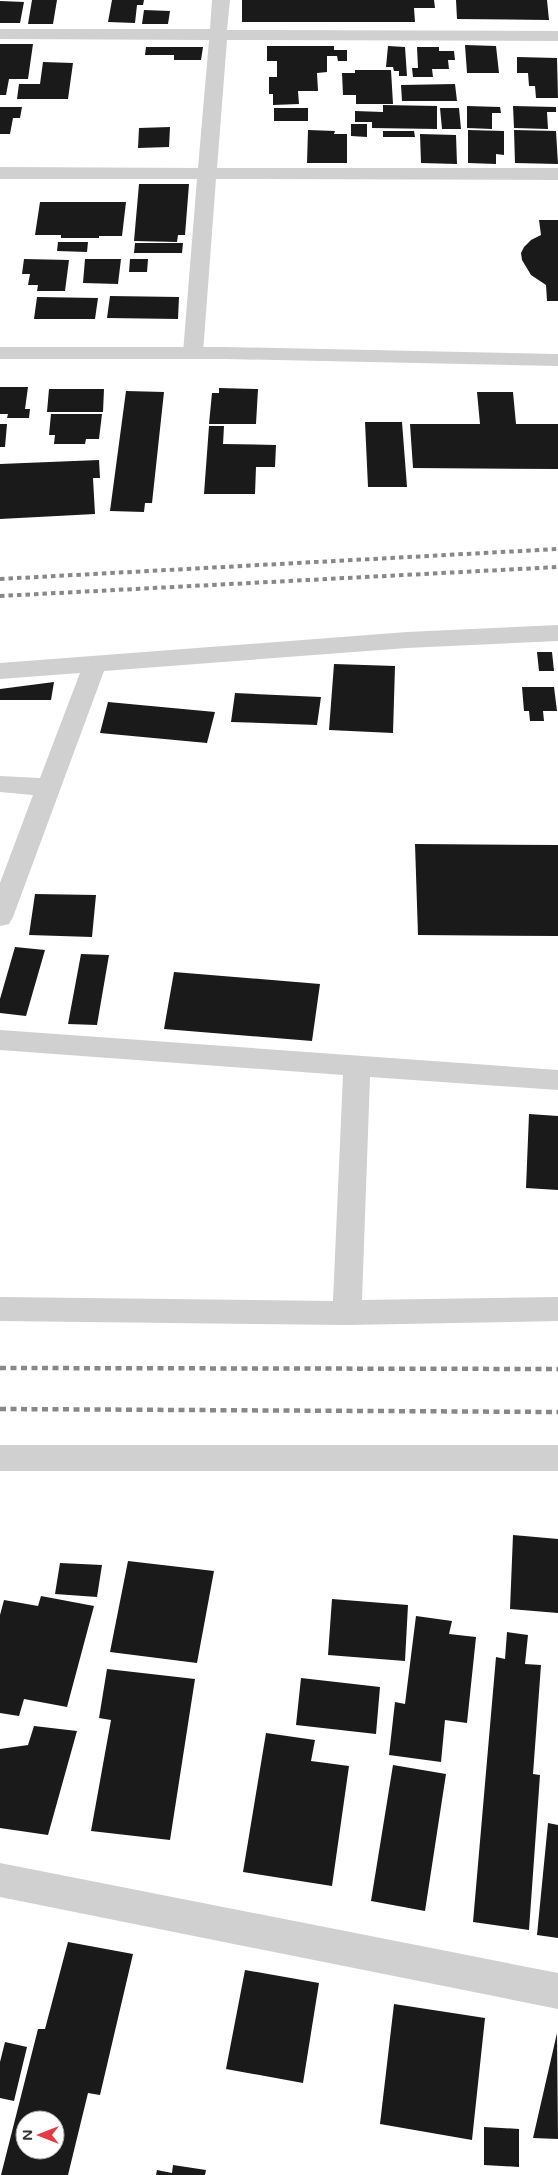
<svg xmlns="http://www.w3.org/2000/svg" width="558" height="2175" viewBox="0 0 558 2175" font-family="'Varela Round',sans-serif">
  <style>
    .building { fill: #1a1a1a; fill-rule: evenodd }
    .lines { fill: none; stroke-linecap: round; stroke-linejoin: round }
    .minor { fill: #d0d0d0; fill-rule: evenodd }
    .tertiary { fill: #d0d0d0; fill-rule: evenodd }
    .rail-far1 { stroke: #888; stroke-width: 4; stroke-dasharray: 4.5 4; stroke-linecap: butt }
    .rail { stroke: #888; stroke-width: 4.5; stroke-dasharray: 6 4.5; stroke-linecap: butt }
  </style>
  <rect width="100%" height="100%" fill="#fff"/>
  <!-- building -->
  <path class="building" d="M32,0H57L53,24H28Z
    M112,0H144L143,5H137L135,23L108,22Z
    M242,0H434L435,8H414L415,22H242Z
    M456,0H547L549,20L457,19Z
    M0,1L24,2L20,23H0Z
    M144,10L170,11L168,24H142Z
    M0,44H33L28,79H9L6,95H0Z
    M465,45L496,46L499,73H467Z
    M267,46H334V50H347V61H338L337,56H327V72L317,73L318,91H298L299,104L273,105V94H269V77H277V61H267Z
    M388,46L405,47L407,76H399V71H394L393,67H386Z
    M146,47H203L201,60H174V55H145Z
    M417,47H439V51H454L455,60H448L449,69H432L433,77H413L412,68H418Z
    M517,57L557,58L558,98H536L535,86H529L528,73H517Z
    M43,62L73,63L68,99H17L19,84H40Z
    M355,70H391L393,104H356V95H343L342,73H355Z
    M455,84L457,101H402L401,85Z
    M383,105L437,106V129L372,128V122H355V111L383,112Z
    M467,106L500,107L501,113H492V129L467,128Z
    M513,106L556,107V112H547L548,129L514,128Z
    M0,107H22L20,118H13L10,134H0Z
    M274,108H308V121H274Z
    M440,108H459L461,129H442Z
    M351,124H367V137L351,136Z
    M170,127L169,147L138,148L139,128Z
    M308,130L335,131L334,134H347V163H307Z
    M468,130L504,131V155L496,154V164L468,163Z
    M514,130L556,131L558,164L515,163Z
    M383,131H414L415,137H383Z
    M420,134L456,135L457,164L421,163Z
    M139,184H189L185,235H178L177,242L134,241Z
    M40,202H126L122,236H99V238H61V235H35Z
    M539,220H558V301H547L546,285L531,275L522,260L521,253L524,247L531,240L541,235Z
    M58,242H88L87,252L57,251Z
    M135,243H183L182,253H134Z
    M24,259L69,260L65,291H37L38,285H28L30,274H22Z
    M85,259H121L118,284L83,283Z
    M130,259H148L147,272H129Z
    M110,296L179,297L178,319L107,318Z
    M37,297L98,298L95,319H34Z
    M0,387H28L25,409H30L29,418H7L8,414H0Z
    M219,388L258,389L256,424H209L212,393H219Z
    M49,389H104L103,412H47Z
    M126,391L164,392L152,503H145L144,512L110,511Z
    M477,392H513L516,424H558V469L413,468L410,424H480Z
    M51,414H102L99,439H86L85,444H54L55,435H49Z
    M365,422H402L407,487H368Z
    M0,424H7L5,447H0Z
    M209,426H224L223,444L276,445L275,467H256L255,494H204Z
    M99,460L100,478H93L95,514L0,519V464Z
    M537,652H552L554,671H539Z
    M334,664L395,666L393,733L329,730Z
    M54,682L51,700H0V689Z
    M522,687H554L557,711H543L544,721H530L529,711H524Z
    M235,693L321,697L317,725L231,722Z
    M108,702L215,712L207,743L100,733Z
    M415,844L558,845V936L418,935Z
    M35,894L96,895L92,937L29,935Z
    M15,947L45,950L26,1016L0,1013V999Z
    M81,954L109,955L97,1025L68,1024Z
    M174,972L320,984L312,1041L164,1029Z
    M529,1114L558,1116V1190L526,1188Z
    M513,1535L558,1539V1613L510,1609Z
    M128,1561L214,1571L197,1663L110,1652Z
    M60,1563L102,1565L97,1597L55,1594Z
    M41,1596L94,1606L67,1707L24,1699L19,1716L0,1713V1615L4,1600L38,1606Z
    M332,1599L408,1605L405,1661L328,1655Z
    M416,1616L452,1621L449,1634L476,1637L467,1723L445,1720L441,1762L389,1755L395,1702L405,1704Z
    M507,1632L528,1635L525,1664L541,1665L533,1774L540,1775L529,1930L473,1922L496,1657L505,1659Z
    M107,1669L195,1679L170,1840L91,1831L111,1720L99,1718Z
    M301,1678L380,1687L376,1734L296,1725Z
    M34,1726L77,1731L48,1835L0,1828V1749L28,1745Z
    M266,1733L315,1740L311,1761L349,1766L332,1886L243,1872Z
    M393,1765L446,1774L425,1911L371,1901Z
    M548,1823L558,1825V1938L537,1935Z
    M68,1942L133,1954L100,2095L88,2093L68,2175H1L38,2029H45ZM25,2120H55V2150H25Z
    M245,1970L319,1983L303,2083L226,2069Z
    M394,2004L485,2018L472,2140L380,2124Z
    M557,2033L558,2139L533,2138Z
    M5,2042L27,2047L14,2101L0,2098V2062Z
    M484,2127L519,2129V2167L484,2165Z
    M173,2165L206,2170L205,2175H156L157,2170L172,2173Z"/>
  <g class="lines">
    <!-- minor -->
    <path class="minor" d="M212,0H230L227,30L558,31V41L227,40L217,168H558V180L216,179L203,353L200,357L193,359L186,357L183,353L197,179H0V167L198,168L209,40L0,39V29H210Z
      M558,625V641L407,648L104,671L13,917L9,924L0,926V883L33,795L0,792V776L40,778L80,673L0,679V663L407,632Z
      M0,1030L558,1070V1090L370,1077L362,1300L558,1297V1321L347,1325L0,1321V1297L333,1301L343,1075L0,1050Z
      M0,1445H558V1471H0Z
      M0,1863L558,1973V2009L0,1897Z"/>
    <!-- tertiary -->
    <path class="tertiary" d="M0,347H226L558,354V366L226,359H0Z"/>
    <!-- rail-far1 -->
    <path class="rail-far1" d="M0,579L558,549
      M0,596L558,567"/>
    <!-- rail -->
    <path class="rail" d="M0,1368L558,1369
      M0,1409L558,1412"/>
  </g>
  <!-- north arrow -->
  <g transform="translate(40 2135) rotate(270)"><circle r="24" fill="#ffffff" stroke="#adadad"/>
  <path d="M0-4L9 19L0 12L-9 19Z" fill="#e63946"/>
  <text y="-8" font-size="14" font-weight="bold" text-anchor="middle" fill="#333333">N</text>
  </g>
</svg>
